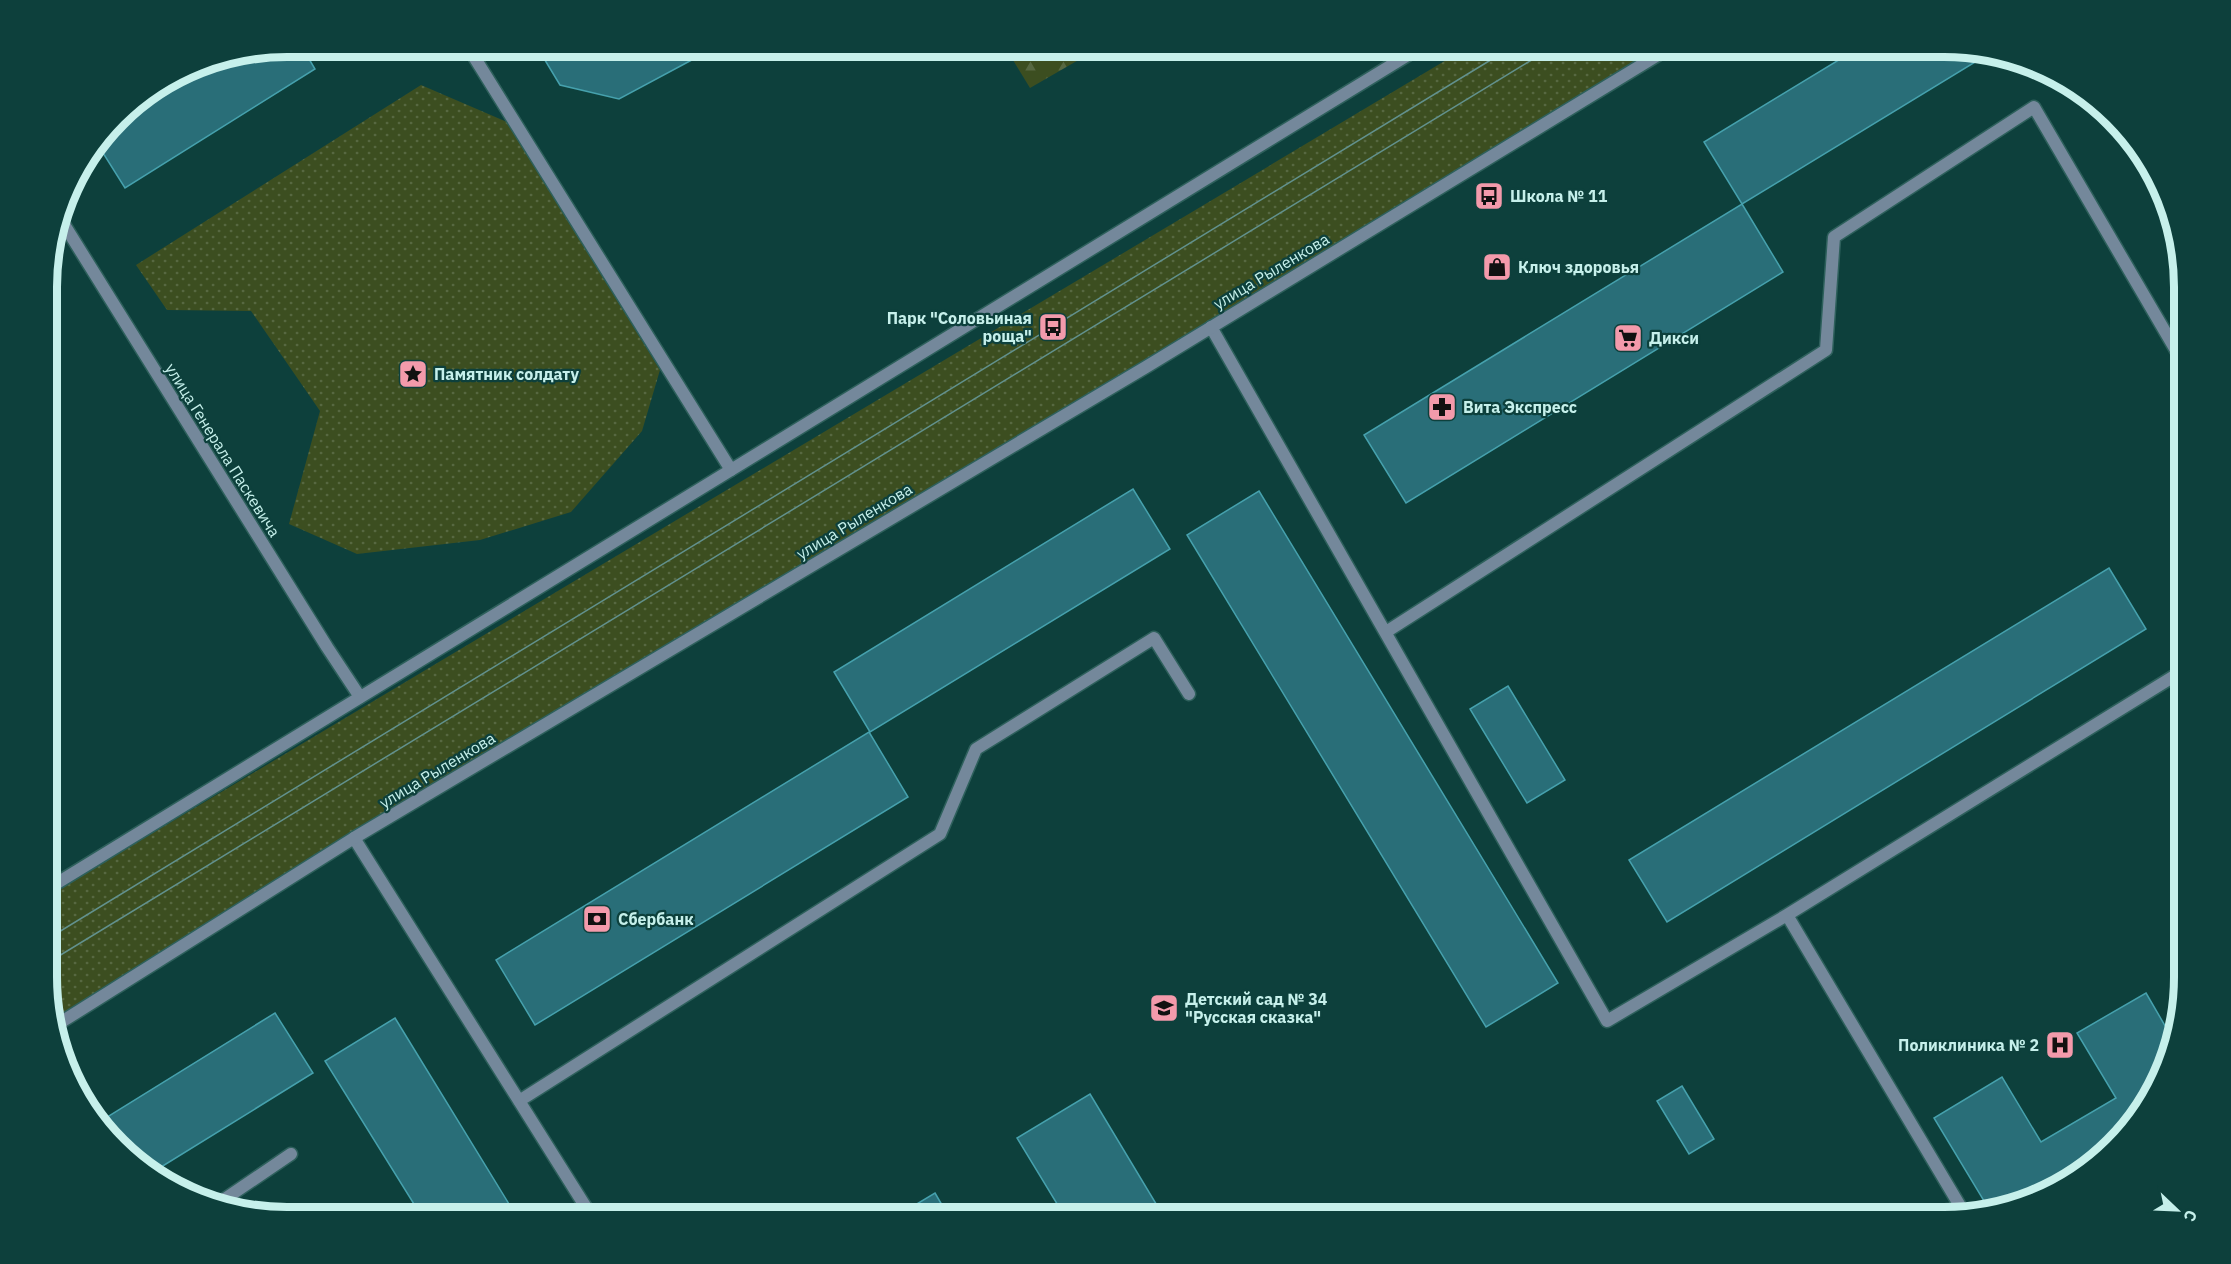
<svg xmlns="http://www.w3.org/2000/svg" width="2231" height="1264" viewBox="0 0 2231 1264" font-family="'IBM Plex Sans',sans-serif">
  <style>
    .green { fill: url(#green-dots) }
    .forest { fill: url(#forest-firs) }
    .building { fill: #296e78; stroke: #46a1ad; stroke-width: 1.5 }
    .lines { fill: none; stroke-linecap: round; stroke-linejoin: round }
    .service-casing { stroke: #2e605c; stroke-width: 15 }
    .minor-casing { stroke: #2e605c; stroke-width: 15 }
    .tertiary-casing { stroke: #2e605c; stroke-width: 15 }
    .service { stroke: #74889b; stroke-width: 12 }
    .minor { stroke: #74889b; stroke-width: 12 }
    .tertiary { stroke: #74889b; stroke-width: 12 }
    .tram { stroke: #62918d; stroke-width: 1.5 }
    .labels { text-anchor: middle; stroke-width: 4.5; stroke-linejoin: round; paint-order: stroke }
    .poi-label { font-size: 16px; font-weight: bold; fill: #c6f0eb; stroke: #0d403c; text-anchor: start }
    .street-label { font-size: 16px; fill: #c6f0eb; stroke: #0d403c }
    .rim { fill: none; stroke: #c6f0eb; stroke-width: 8 }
  </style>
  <defs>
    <pattern id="green-dots" width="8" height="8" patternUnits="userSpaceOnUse" patternTransform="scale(1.5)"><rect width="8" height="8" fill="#3c4e20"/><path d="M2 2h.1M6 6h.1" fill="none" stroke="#576841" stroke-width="1.8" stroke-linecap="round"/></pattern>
    <pattern id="forest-firs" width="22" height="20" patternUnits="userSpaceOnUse" patternTransform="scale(1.5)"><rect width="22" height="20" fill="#3c4e20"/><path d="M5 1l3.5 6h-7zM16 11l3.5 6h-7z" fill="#576841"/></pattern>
  </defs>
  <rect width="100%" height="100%" fill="#0d403c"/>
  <!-- green -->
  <path class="green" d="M1468,47H1661L54,1022L49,1008V895Z
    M421,85L507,122L660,370L642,431L571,512L480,540L357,554L289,524L320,411L251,311L167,310L136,265Z"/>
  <!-- forest -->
  <path class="forest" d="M1005,47H1101L1030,88Z"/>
  <!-- building -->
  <path class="building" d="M287,46L302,47L315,69L125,188L98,145L128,106L195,65Z
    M537,47H716L619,99L560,85Z
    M1860,47H1944L1990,53L1742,204L1704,142Z
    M2132,143L2144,154L2166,199Z
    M1742,204L1783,272L1406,503L1364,435Z
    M1133,489L1170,549L870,732L834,672Z
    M1259,491L1558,983L1486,1027L1187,535Z
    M2109,568L2146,629L1667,922L1629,860Z
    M1508,686L1565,780L1527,803L1470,709Z
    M869,732L908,797L535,1025L496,960Z
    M2146,993L2171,1036L2152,1097L2077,1177L2059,1186L2056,1181L2013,1206L1990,1211L1934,1118L2002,1077L2041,1142L2116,1098L2077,1033Z
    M275,1013L313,1073L153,1172L99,1122Z
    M395,1018L517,1217H422L325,1061Z
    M1682,1086L1714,1139L1689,1154L1657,1101Z
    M1090,1094L1164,1217H1065L1017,1138Z
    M935,1193L949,1217H895Z"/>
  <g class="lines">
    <!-- service casing -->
    <g class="service-casing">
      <path id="service" d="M468,47L731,470
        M1211,327L1607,1021L1787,915L2184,670
        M1386,632L1826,350L1834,237L2034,107L2184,364
        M354,838L592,1217
        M1787,915L1966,1216
        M519,1101L940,834L976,749L1154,638L1189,694
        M216,1205L291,1154"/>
    </g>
    <!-- minor casing -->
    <g class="minor-casing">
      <path id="minor" d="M60,218L327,647L360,697"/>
    </g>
    <!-- tertiary casing -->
    <g class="tertiary-casing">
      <path id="tertiary" d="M49,888L1421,47
        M55,1026L354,838L1146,367L1671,47"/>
    </g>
    <!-- service -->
    <use href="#service" class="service"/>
    <!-- minor -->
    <use href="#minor" class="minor"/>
    <!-- tertiary -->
    <use href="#tertiary" class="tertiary"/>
    <!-- tram -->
    <path class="tram" d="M49,938L1512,47
      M49,962L1553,47"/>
  </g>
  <!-- icons -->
  <defs>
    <g id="bus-square" transform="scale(1.5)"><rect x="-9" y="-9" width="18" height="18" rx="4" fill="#f39aab" stroke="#0d403c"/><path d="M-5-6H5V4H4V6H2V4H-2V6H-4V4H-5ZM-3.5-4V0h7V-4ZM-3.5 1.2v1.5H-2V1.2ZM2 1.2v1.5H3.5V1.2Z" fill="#111"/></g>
    <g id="shop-square" transform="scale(1.5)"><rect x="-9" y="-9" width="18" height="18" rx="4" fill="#f39aab" stroke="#0d403c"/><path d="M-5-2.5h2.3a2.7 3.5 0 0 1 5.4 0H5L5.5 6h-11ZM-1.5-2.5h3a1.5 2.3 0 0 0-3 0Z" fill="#111"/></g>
    <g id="supermarket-square" transform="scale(1.5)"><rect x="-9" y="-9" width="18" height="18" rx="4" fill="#f39aab" stroke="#0d403c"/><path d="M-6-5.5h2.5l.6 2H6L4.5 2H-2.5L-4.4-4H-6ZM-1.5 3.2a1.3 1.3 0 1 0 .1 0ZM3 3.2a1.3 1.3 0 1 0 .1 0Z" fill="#111"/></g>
    <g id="sight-square" transform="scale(1.5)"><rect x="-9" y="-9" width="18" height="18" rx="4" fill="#f39aab" stroke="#0d403c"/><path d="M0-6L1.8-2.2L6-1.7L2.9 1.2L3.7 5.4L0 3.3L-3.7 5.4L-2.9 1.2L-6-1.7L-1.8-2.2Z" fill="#111"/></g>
    <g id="pharmacy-square" transform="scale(1.5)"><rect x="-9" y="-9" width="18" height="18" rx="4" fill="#f39aab" stroke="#0d403c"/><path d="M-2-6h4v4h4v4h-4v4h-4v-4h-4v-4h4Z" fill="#111"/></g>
    <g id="bank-square" transform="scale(1.5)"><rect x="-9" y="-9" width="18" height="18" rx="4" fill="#f39aab" stroke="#0d403c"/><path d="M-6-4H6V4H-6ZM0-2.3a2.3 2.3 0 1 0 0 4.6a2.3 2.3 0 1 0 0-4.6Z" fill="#111"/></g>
    <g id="school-square" transform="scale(1.5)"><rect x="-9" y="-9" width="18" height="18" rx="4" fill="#f39aab" stroke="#0d403c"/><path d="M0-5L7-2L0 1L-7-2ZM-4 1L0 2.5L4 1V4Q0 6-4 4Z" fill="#111"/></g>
    <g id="hospital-square" transform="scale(1.5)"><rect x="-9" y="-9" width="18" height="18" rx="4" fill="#f39aab" stroke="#0d403c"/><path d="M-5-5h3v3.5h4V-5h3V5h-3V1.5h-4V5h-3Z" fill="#111"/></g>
  </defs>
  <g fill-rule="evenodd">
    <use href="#bus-square" x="1489" y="196"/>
    <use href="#shop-square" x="1497" y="267"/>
    <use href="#bus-square" x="1053" y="327"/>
    <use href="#supermarket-square" x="1628" y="338"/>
    <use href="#sight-square" x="413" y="374"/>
    <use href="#pharmacy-square" x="1442" y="407"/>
    <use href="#bank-square" x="597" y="919"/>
    <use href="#school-square" x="1164" y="1008"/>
    <use href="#hospital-square" x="2060" y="1045"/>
  </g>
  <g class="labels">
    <!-- poi labels -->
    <g class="poi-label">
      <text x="1510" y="202">Школа № 11</text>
      <text x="1518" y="273">Ключ здоровья</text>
      <text x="1032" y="324" text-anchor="end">Парк "Соловьиная<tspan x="1032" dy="18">роща"</tspan></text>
      <text x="1649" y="344">Дикси</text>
      <text x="434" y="380">Памятник солдату</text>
      <text x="1463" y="413">Вита Экспресс</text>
      <text x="618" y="925">Сбербанк</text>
      <text x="1185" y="1005">Детский сад № 34<tspan x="1185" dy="18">"Русская сказка"</tspan></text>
      <text x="2039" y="1051" text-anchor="end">Поликлиника № 2</text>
    </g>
    <!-- street labels -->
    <g class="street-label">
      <text transform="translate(1271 271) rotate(-31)" y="6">улица Рыленкова</text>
      <text transform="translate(223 450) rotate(58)" y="6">улица Генерала Паскевича</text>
      <text transform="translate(854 521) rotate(-31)" y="6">улица Рыленкова</text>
      <text transform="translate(437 770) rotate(-31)" y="6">улица Рыленкова</text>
    </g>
  </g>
  <!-- crop -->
  <path d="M0 0H2231V1264H0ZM287 57H1944A230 230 0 0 1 2174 287V977A230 230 0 0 1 1944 1207H287A230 230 0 0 1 57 977V287A230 230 0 0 1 287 57Z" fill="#0d403c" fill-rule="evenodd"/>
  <path class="rim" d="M287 57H1944A230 230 0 0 1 2174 287V977A230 230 0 0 1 1944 1207H287A230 230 0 0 1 57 977V287A230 230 0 0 1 287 57Z"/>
  <!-- north arrow -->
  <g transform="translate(2177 1210) rotate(113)" stroke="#0d403c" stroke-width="4.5" paint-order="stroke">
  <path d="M0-4.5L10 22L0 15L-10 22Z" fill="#c6f0eb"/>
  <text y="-9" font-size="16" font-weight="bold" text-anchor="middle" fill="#c6f0eb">С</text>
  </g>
</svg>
